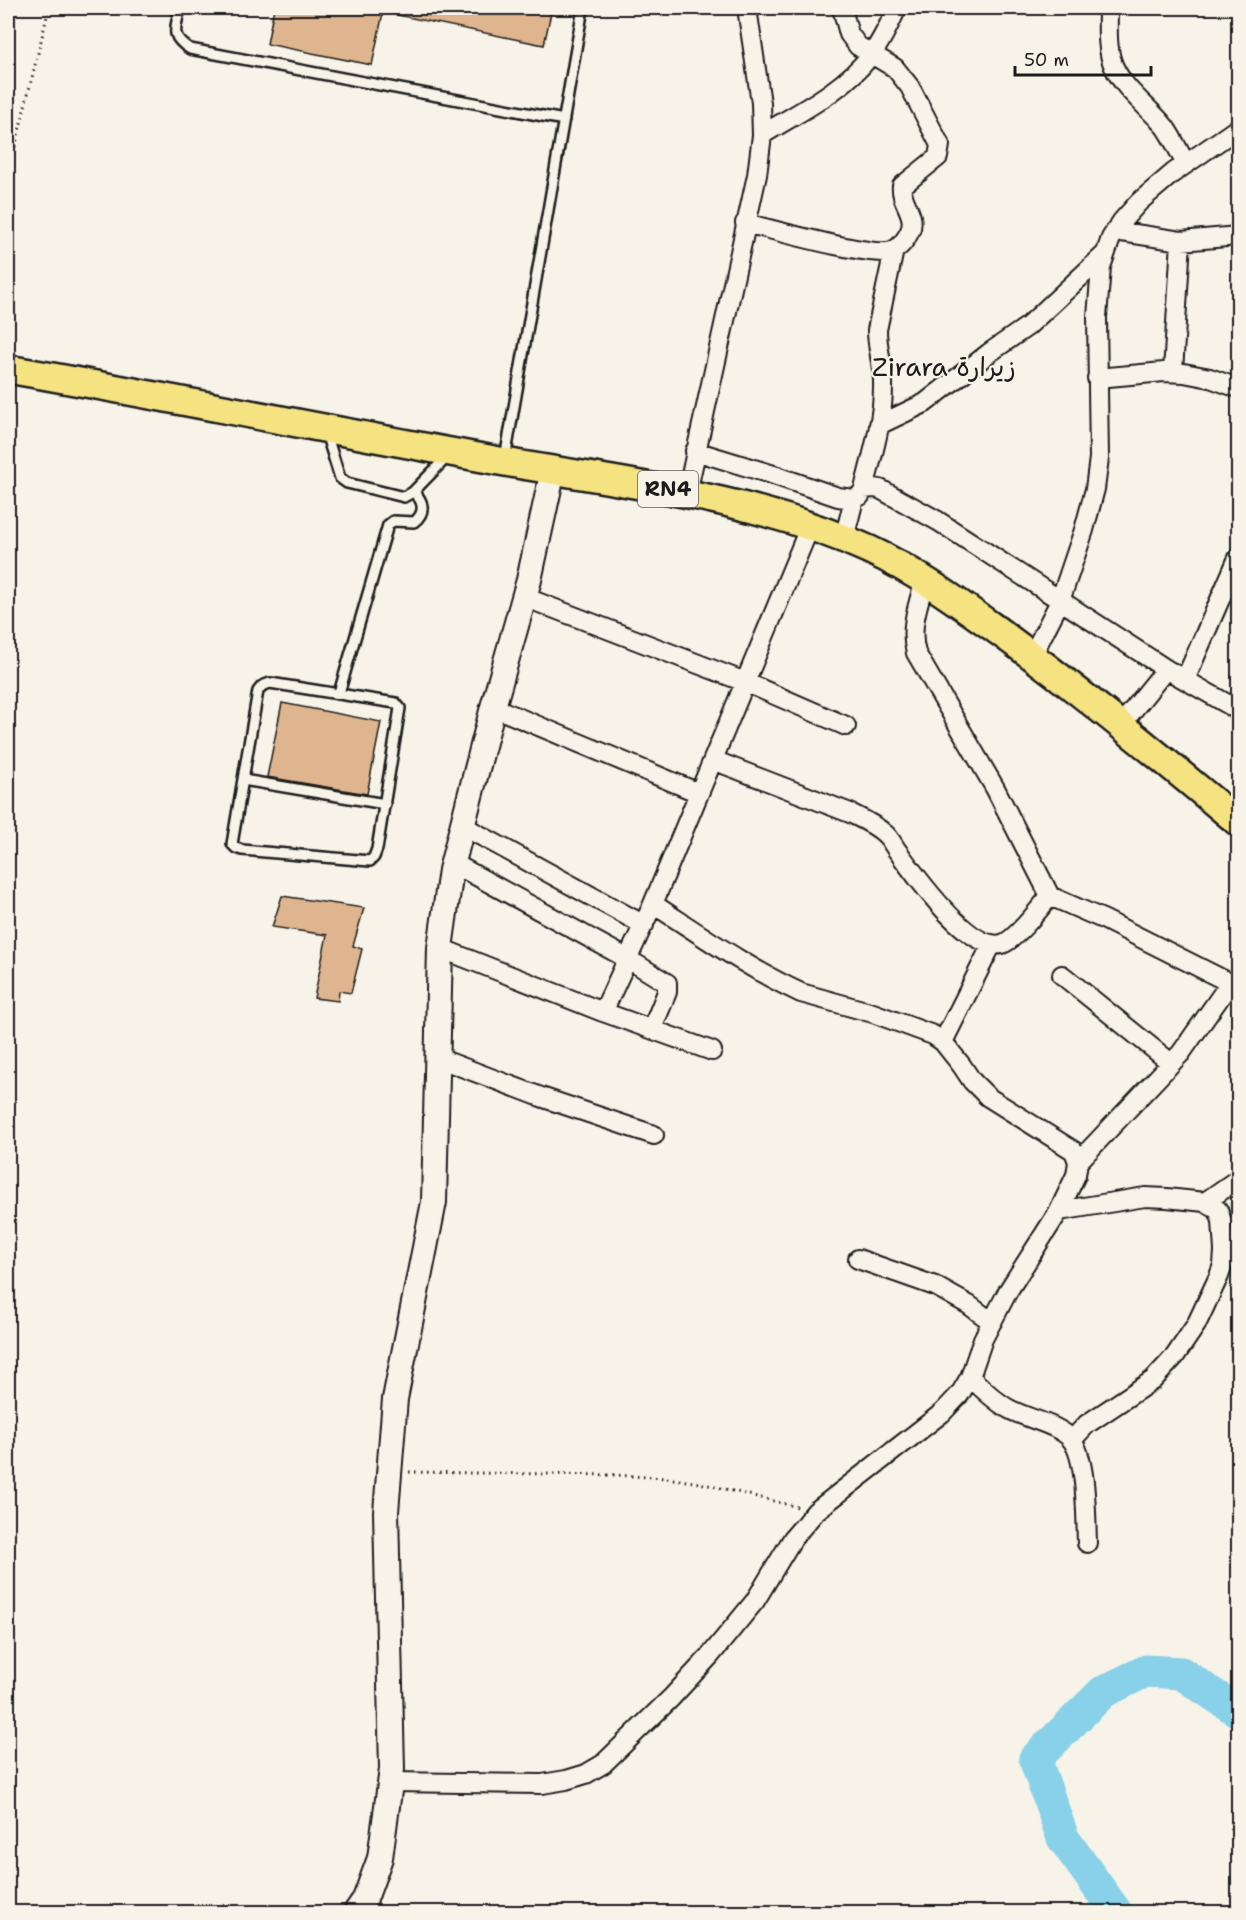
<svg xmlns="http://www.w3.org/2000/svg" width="1246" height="1920" viewBox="0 0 1246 1920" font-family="'Shantell Sans','Playpen Sans Arabic',sans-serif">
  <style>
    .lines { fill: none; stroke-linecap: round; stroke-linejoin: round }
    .river { stroke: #88d1e9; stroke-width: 33 }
    .building { fill: #dfb58f; stroke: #1c1c1c; stroke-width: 1.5 }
    .lane-casing { stroke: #1c1c1c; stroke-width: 14 }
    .street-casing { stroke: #1c1c1c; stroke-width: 22 }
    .secondary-casing { stroke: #1c1c1c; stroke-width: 28 }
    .primary-casing { stroke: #1c1c1c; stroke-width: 32 }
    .path { stroke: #1c1c1c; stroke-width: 3; stroke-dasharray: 1.5 4.5; stroke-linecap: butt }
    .lane { stroke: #f7f3e8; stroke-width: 9 }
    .street { stroke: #f7f3e8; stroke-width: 18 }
    .secondary { stroke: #f7f3e8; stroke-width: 24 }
    .primary { stroke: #f5e382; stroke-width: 27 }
    .labels { text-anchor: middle; stroke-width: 4.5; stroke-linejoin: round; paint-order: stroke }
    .shield { fill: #f7f3e8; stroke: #5e5c59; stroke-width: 1.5 }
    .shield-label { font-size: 21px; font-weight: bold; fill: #1c1c1c }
    .quarter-label { font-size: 26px; fill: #1c1c1c; stroke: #f7f3e8 }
  </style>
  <rect width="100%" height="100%" fill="#f7f3e8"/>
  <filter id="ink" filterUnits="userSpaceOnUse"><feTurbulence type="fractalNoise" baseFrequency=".0167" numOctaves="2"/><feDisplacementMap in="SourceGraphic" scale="12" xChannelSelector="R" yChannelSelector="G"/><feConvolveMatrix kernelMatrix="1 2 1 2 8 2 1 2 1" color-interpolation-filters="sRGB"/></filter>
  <g filter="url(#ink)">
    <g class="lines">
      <!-- river -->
      <path class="river" d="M1116,1912L1063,1838L1035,1759L1103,1692L1146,1671L1181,1673L1238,1711"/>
    </g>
    <!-- building -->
    <path class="building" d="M274,8H384L372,65L267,44Z
      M393,8H552L544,45L392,14Z
      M282,703L381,722L367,794L267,777Z
      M282,896L364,908L353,946L362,949L351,993L339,991L338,1001L314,998L327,935L272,927Z"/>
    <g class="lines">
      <!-- lane casing -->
      <g class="lane-casing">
        <path id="lane" d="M180,8C176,28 169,36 190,49L564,120
          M326,433L340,478L347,483L404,497L413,492L448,456
          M505,459L583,8
          M270,683L389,702L396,703L400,708L377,849L374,857L370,861L242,850L236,848L232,844L258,691L262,686Z
          M339,693L388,525L393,521L414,522C426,513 424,500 413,492
          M243,780L385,804"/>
      </g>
      <!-- street casing -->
      <g class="street-casing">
        <path id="street" d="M1108,8C1108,26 1106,50 1114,67C1125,91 1149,107 1165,127C1173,138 1179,152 1186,164
          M762,135C799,112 843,91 870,56C882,42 889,24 897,8
          M745,223C771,229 872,258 892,251C900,248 907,238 910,231C917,214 900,202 902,186L938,157L940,145L910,87L895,68L858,46L849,34L842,8
          M1115,231L1181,241L1238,236
          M1173,372L1181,241
          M1097,378L1164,372L1184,373L1210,378L1238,388
          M879,425L925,403L989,353L1028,326L1105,254
          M695,451L774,475L838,497L854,499
          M864,489L874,488L880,489L938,521L1166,669
          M687,493L757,175L762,135L761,103L747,8
          M844,539L854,499L860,496L864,489C872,456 883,422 883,387C884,367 877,350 877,330L894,250
          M925,580C918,605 909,628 916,653L995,788L1050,896
          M524,597L745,682L846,726
          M1032,656L1060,601L1084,530L1095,489L1099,458L1097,317L1101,267L1111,238L1122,221L1139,202L1173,173L1238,128
          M1185,680L1238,558
          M493,707L699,793
          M1121,725L1166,669L1238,710
          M713,760L850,813C862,819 876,825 885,834C891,839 894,847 899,853C916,876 969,952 1002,944C1014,941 1041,907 1050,896L1105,920L1238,987
          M463,826L644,925
          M453,863L628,959L667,983V992L652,1029
          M440,948L603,1012L653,904
          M1062,975L1171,1063
          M603,1012L712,1051
          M943,1042L992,944
          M438,1058L541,1097L654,1135
          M1078,1162L1181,1053L1230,983
          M1205,1202L1238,1179
          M1059,1211L1145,1197L1167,1198L1205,1202L1218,1210L1222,1221L1224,1251L1223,1265L1219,1276L1196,1325L1175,1356L1153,1380L1087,1424L1072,1440
          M858,1259L935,1286L969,1305L992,1322
          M970,1377C982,1388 994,1401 1009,1409C1027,1419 1058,1424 1071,1439C1087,1457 1086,1519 1087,1543
          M390,1782L542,1784L566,1780L586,1774L603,1764L671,1698L709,1657L755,1601L793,1538L816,1511L942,1413L960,1394L970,1377L983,1339L1008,1291L1059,1211L1076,1175L1078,1162L1074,1151L988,1097L972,1081L962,1066L943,1042L933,1035L873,1013L801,993C749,969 701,935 653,904L810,526"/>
      </g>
      <!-- secondary casing -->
      <g class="secondary-casing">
        <path id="secondary" d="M356,1912L365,1899L380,1858L392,1769L386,1512L395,1399L434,1202L440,948L451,870L493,707L529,580L553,470"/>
      </g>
      <!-- primary casing -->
      <g class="primary-casing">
        <path id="primary" d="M8,369C173,398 339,432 505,462C629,484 754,497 870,550C917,572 959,603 1001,633C1083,693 1161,757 1238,822"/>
      </g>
      <!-- path -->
      <path class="path" d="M8,176L49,8
        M409,1472L614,1475L666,1478L700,1483L798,1507"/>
      <!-- lane -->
      <use href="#lane" class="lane"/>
      <!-- street -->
      <use href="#street" class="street"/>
      <!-- secondary -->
      <use href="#secondary" class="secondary"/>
      <!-- primary -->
      <use href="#primary" class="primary"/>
    </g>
  </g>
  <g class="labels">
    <!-- shield labels -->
    <rect class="shield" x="638" y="471" width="60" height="36" rx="4.5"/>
    <g class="shield-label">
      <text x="668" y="496">RN4</text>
    </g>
    <!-- quarter labels -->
    <g class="quarter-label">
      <text x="944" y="376">Zirara زيرارة</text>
    </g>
  </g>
  <!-- margin -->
  <rect width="1246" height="1920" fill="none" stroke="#f7f3e8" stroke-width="30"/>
  <rect x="15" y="15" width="1216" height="1890" fill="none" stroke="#1c1c1c" stroke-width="2" filter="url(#ink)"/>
  <!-- scale -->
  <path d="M1015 66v9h136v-9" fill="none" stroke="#1c1c1c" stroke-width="3"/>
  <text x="1024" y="66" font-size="18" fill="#1c1c1c" stroke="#f7f3e8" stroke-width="4.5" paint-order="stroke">50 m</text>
</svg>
